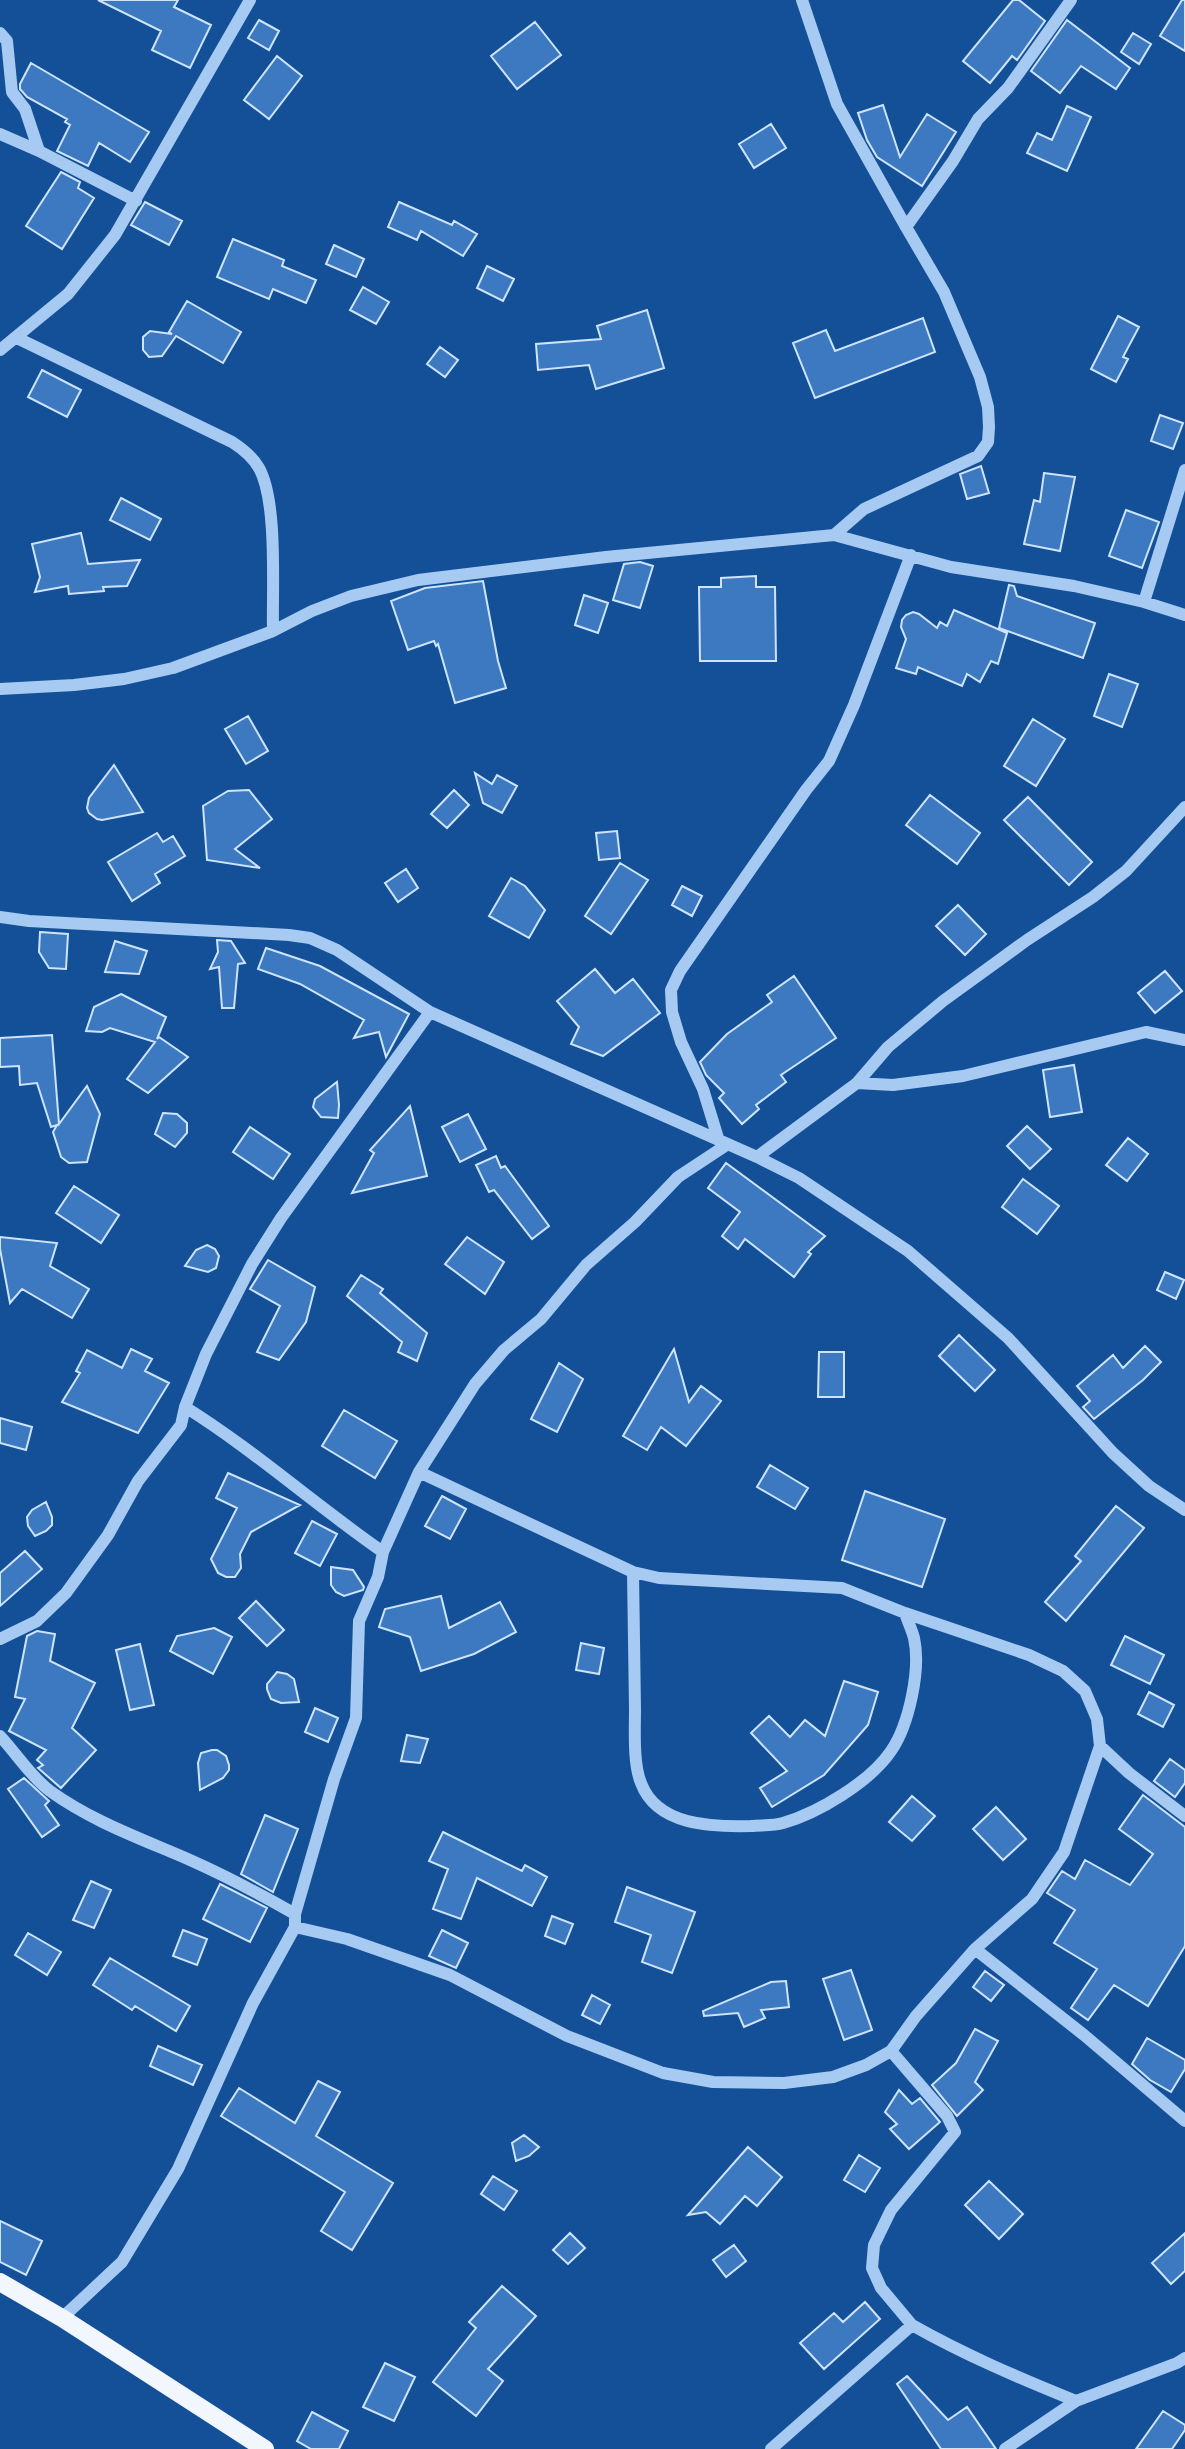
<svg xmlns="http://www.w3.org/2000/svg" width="1185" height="2449" viewBox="0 0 1185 2449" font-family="'IBM Plex Sans',sans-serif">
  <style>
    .building { fill: #3d79c0; stroke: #cee4fd; stroke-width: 2 }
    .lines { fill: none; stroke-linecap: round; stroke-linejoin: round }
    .minor { stroke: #a7caf3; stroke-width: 12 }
    .major { stroke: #f2f7ff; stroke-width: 18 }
  </style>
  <rect width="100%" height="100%" fill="#145098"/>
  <!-- building -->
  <path class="building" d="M98,0H178L174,7L211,25L190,68L152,50L161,31Z
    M1013,0H1019L1045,21L1017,60L1012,56L990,83L963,61Z
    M1182,0H1185V51L1160,36Z
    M259,20L279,31L269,50L248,38Z
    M1067,20L1130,68L1116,89L1081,66L1060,93L1031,71Z
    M535,22L561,55L517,89L491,56Z
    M1133,33L1151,44L1139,64L1121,52Z
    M277,56L302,76L269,119L244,100Z
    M31,63L149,132L130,162L99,143L88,166L57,151L70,125L65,122L67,119L27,97L20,89V84Z
    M883,105L900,157L927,114L956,132L922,186L877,157L867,140L858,113Z
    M1067,106L1091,117L1067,171L1027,153L1037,133L1052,140Z
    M771,124L786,148L754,168L739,144Z
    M61,172L80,182L78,188L94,198L62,249L26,226Z
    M145,202L182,221L169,245L131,225Z
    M399,202L452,225L454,221L477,234L463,256L421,231L417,240L388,227Z
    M233,239L284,260L282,266L316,280L306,303L273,289L269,299L217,277Z
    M334,245L364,259L356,277L326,264Z
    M487,266L514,279L503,301L477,288Z
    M363,287L389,302L376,324L350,310Z
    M187,301L241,332L223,363L176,336L162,356L149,357L143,350V337L150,331L172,334L169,332Z
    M647,310L664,368L596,389L589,365L538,370L536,344L601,339L597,326Z
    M1118,316L1139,327L1123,357L1128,359L1116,382L1091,369Z
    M923,318L935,352L815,398L793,343L826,330L835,351Z
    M440,347L458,360L445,377L427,364Z
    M42,370L81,390L67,417L28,397Z
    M1160,415L1183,423L1173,449L1151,441Z
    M981,466L989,493L967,499L960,474Z
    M1044,473L1075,477L1060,551L1024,544L1034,500L1040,502Z
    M121,498L161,519L150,540L110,520Z
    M1126,510L1159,522L1142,568L1109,556Z
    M81,533L88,564L140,560L127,586L103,587L104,591L69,594L68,586L35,592L40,577L32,544Z
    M640,562L653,566L640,608L613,600L624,564Z
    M756,576V587H775L776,661H700L699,587H721V578Z
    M483,581L498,661L506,688L455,703L438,644L436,646L434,641L408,650L391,601L425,588Z
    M1009,585L1014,586L1017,596L1095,623L1083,658L999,628Z
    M584,595L608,603L598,633L575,625Z
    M954,610L1007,633L998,664L991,661L980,682L967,674L962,686L918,667L916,674L896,668L906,639L901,627L902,620L906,615L913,612L919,614L937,628L940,622L947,626Z
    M1109,674L1138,684L1122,727L1094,716Z
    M248,716L268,751L246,764L225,729Z
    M1033,719L1065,739L1036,786L1004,766Z
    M114,765L143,812L102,820L97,819L89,813L87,808L89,798Z
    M475,773L492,784L497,775L517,786L502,813L483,803Z
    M249,790L272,819L235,849L260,868L207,860L203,806L228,791Z
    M454,790L469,805L447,828L431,814Z
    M930,795L980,833L957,864L906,825Z
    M1028,797L1092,862L1069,885L1004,820Z
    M617,831L620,858L599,860L596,833Z
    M157,833L163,842L173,836L185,856L155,874L160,883L132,901L108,862Z
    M620,863L648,880L611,934L585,916Z
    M406,869L418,888L398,902L385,883Z
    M511,878L525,886L545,910L529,938L489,916Z
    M682,886L702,896L692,916L672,905Z
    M958,905L986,934L965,955L936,926Z
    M40,932L68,934L66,969L49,968L39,952Z
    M217,940L231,941L245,963L238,964L234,1008H222L219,967L210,969L218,952Z
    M115,941L147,951L139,974L105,972Z
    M266,948L320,966L409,1014L386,1057L379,1032L354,1038L364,1020L300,984L258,969Z
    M595,969L615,993L633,979L660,1013L603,1056L571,1044L579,1027L557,1001Z
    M1165,971L1182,991L1155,1013L1138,993Z
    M794,976L836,1038L781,1075L786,1082L756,1105L759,1109L742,1124L719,1098L724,1093L706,1075L700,1062L727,1034L772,1002L767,995Z
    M121,994L166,1017L157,1039L159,1037L188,1057L148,1093L127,1079L155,1042L110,1028L102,1032L86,1031L94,1007Z
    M52,1035L59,1124L87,1086L100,1114L87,1162L69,1163L61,1157L53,1132L57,1125L51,1127L37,1083L20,1085L19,1066L0,1067V1038Z
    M1074,1065L1082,1112L1050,1117L1043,1070Z
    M337,1082L339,1105L338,1118L321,1117L313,1107L315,1099Z
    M410,1106L427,1176L352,1193L374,1153L370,1150Z
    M163,1113L177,1114L187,1123V1133L175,1147L155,1134Z
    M468,1114L486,1149L460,1162L442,1127Z
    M1027,1126L1051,1149L1030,1169L1007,1146Z
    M250,1127L290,1154L273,1179L233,1152Z
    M1128,1138L1148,1154L1127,1181L1106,1165Z
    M496,1156L501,1168L505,1166L549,1226L532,1239L494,1190L489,1192L476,1165Z
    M726,1163L825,1236L808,1252L811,1254L794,1277L745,1239L738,1249L722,1236L740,1212L708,1188Z
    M1023,1179L1059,1206L1037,1234L1002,1207Z
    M74,1186L119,1215L101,1243L56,1213Z
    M0,1237L57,1243L50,1266L89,1289L72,1318L22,1289L10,1303L0,1249Z
    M467,1237L504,1262L485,1294L445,1264Z
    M207,1245L215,1249L219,1256L216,1268L208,1272L185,1266L196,1250Z
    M268,1260L315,1287L306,1322L279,1360L257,1352L280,1306L250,1289Z
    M1165,1272L1184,1280L1176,1299L1157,1290Z
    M361,1275L383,1289L380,1293L427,1333L417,1361L398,1352L402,1342L347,1296Z
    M959,1335L995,1370L975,1391L939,1356Z
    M1145,1346L1161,1362L1143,1380L1094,1419L1083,1407L1090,1401L1077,1386L1113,1355L1123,1368Z
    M131,1349L152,1359L145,1371L169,1383L138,1433L62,1402L80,1373L76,1371L87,1350L122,1368Z
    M674,1349L689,1402L701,1386L721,1401L686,1446L661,1427L647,1450L623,1436Z
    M819,1352H844V1397H818Z
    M559,1363L583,1379L557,1432L531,1419Z
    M344,1410L397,1441L375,1478L322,1446Z
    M0,1418L32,1427L26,1450L0,1443Z
    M770,1465L808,1488L795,1509L757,1487Z
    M228,1473L300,1505L251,1532L240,1554L241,1568L235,1577H226L218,1573L211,1559L237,1508L216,1498Z
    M865,1491L945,1519L922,1587L842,1560Z
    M442,1496L466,1509L450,1539L425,1526Z
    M46,1502L52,1517V1525L46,1531L35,1536L28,1526L27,1517L32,1510Z
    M1116,1506L1144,1528L1066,1621L1045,1602L1081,1561L1075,1556Z
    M312,1521L337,1534L320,1566L295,1553Z
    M25,1551L42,1569L0,1606V1573Z
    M331,1567L353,1570L364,1587L363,1590L344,1596L336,1592L331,1585Z
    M441,1596L449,1628L500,1602L516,1632L474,1654L421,1671L410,1637L379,1627L385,1609Z
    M256,1601L284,1630L267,1646L239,1618Z
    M214,1628L232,1637L213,1674L170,1651L177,1636Z
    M37,1631L55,1634L50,1661L95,1683L72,1728L96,1750L61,1788L38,1768L43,1765L37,1760L46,1750L9,1731L25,1699L15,1697L27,1636Z
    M1125,1636L1164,1655L1150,1684L1111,1665Z
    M581,1643L604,1648L599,1674L576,1670Z
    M140,1644L154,1705L130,1710L116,1650Z
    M277,1672L287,1674L294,1679L299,1702L281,1703L271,1699L267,1689V1684Z
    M844,1681L878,1692L868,1725L824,1775L772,1807L760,1788L787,1771L751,1733L769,1716L790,1737L805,1720L825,1736Z
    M1149,1692L1174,1705L1163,1727L1138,1714Z
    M315,1708L338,1718L328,1742L305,1732Z
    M407,1735L428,1739L420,1763L401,1761Z
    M212,1750H217L226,1756L229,1765V1770L223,1778L200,1790L198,1763L201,1753Z
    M1170,1759L1185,1770V1783L1175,1797L1154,1781Z
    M24,1778L49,1801L45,1805L59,1825L42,1837L8,1789Z
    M1143,1795L1185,1827V1946L1148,2006L1114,1985L1088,2020L1071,2008L1097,1969L1054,1943L1075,1910L1047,1893L1062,1871L1075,1879L1085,1860L1130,1885L1153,1854L1119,1829Z
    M912,1796L935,1816L912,1841L889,1822Z
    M996,1807L1026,1839L1003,1860L973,1829Z
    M265,1815L298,1829L273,1892L241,1874Z
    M443,1832L522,1871L525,1865L547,1877L532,1906L477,1878L461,1919L433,1909L448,1869L429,1861Z
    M91,1881L111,1890L94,1928L73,1920Z
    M220,1884L267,1908L250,1942L203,1919Z
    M627,1887L695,1912L672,1973L642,1962L651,1935L615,1922Z
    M552,1916L573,1924L565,1944L545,1936Z
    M183,1930L207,1939L197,1965L173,1956Z
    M442,1930L468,1943L456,1968L429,1956Z
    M28,1933L61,1952L47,1975L15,1955Z
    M110,1958L190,2006L176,2031L135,2006L132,2010L93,1985Z
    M851,1970L872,2030L844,2040L823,1979Z
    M985,1971L1004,1985L991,2001L973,1987Z
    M786,1981L789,2007L761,2010L765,2018L744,2027L738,2013L704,2016L703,2011L771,1982Z
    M592,1995L610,2005L600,2024L582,2015Z
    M975,2029L998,2041L975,2082L983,2090L957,2116L932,2085L956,2063Z
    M1147,2038L1185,2060V2069L1171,2092L1150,2080L1132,2064Z
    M158,2046L202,2065L193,2085L150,2066Z
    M318,2081L340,2092L316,2136L393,2183L352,2250L321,2231L345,2192L221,2116L239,2088L295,2123Z
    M899,2090L912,2104L920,2098L940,2122L909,2149L890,2129L897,2124L885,2112Z
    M524,2135L539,2147L529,2156L516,2161L512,2143Z
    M748,2147L782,2177L757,2206L745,2196L720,2224L706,2212L688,2215Z
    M859,2155L880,2168L865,2192L844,2180Z
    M493,2176L517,2191L504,2210L481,2194Z
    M989,2181L1023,2214L999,2239L965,2205Z
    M0,2221L42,2241L26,2275L0,2262Z
    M570,2233L585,2248L568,2264L553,2250Z
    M1185,2233V2271L1171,2284L1152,2263Z
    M734,2245L746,2261L726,2277L713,2260Z
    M502,2286L536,2316L488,2369L503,2381L476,2416L433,2382L476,2328L469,2322Z
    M865,2302L880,2319L824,2369L800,2343L834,2313L843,2322Z
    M385,2363L415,2377L394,2421L363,2407Z
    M907,2376L948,2420L967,2407L996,2449H941L897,2384Z
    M1163,2411L1185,2425V2430L1172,2449H1136Z
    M312,2412L348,2431L339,2449H311L297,2441Z"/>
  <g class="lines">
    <!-- minor -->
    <path class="minor" d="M802,0L837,104L906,227
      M0,33L7,41L12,92L25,109L39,151
      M0,134L39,151L136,201
      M17,338L232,442C243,449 252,456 259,468C278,502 272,590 273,631
      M0,350L68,294L115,235L250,0
      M834,535L864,509L978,456L988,442L989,427L988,407L980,377L944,292L906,227L953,161L978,119L1008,88L1071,0
      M1144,602L1185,470
      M0,689L74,685L124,679L173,668L273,631L312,611L351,596L418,580L606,557L834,535L951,567L1074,586L1144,602L1185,615
      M0,917L29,921L289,935L310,938L337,950L430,1012L757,1157L799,1178L908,1251L1008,1338L1113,1453L1149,1486L1185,1510
      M857,1083L893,1085L963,1076L1146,1032L1185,1040
      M718,1138L703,1089L681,1042L672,1012L671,990L680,971L806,790L829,761L854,705L911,555
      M757,1157L857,1083L888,1047L943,1001L1027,940L1093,897L1126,871L1185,807
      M185,1407C254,1450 315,1505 383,1552
      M633,1572C634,1618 634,1664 635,1709C635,1730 633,1764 641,1783C657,1826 712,1827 751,1826C761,1825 773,1826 783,1823C818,1813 870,1782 891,1751C909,1725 921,1669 914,1638C912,1630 908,1622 905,1613
      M0,1639L37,1621L66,1593L108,1535L138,1481L181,1425L185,1407L206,1354L252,1264L281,1218L430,1012
      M0,1736C17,1754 30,1776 50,1791C93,1822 142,1839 190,1860C226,1876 260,1894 295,1914
      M1100,1746L1129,1773L1185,1816
      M295,1927L347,1939L450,1975L567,2036L663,2073L713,2082L784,2083L833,2077L866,2065L891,2051L916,2016L975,1949L1032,1899L1064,1852L1100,1746L1097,1719L1085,1691L1063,1671L1029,1655L905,1613L842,1588L659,1578L633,1572L419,1472
      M975,1949L1084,2035L1185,2121
      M891,2051L947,2116L955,2132L891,2210L874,2245L872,2268L881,2288L912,2325
      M62,2318L122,2262L178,2169L253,2003L295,1927V1914L334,1779L356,1718L359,1621L378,1577L383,1552L419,1472L475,1384L504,1350L541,1319L586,1265L635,1222L678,1177L728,1144
      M771,2449L912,2325C965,2355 1019,2378 1076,2401
      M1005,2449L1076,2401L1177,2363L1185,2358"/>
    <!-- major -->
    <path class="major" d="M0,2282L62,2318L265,2449"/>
  </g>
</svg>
